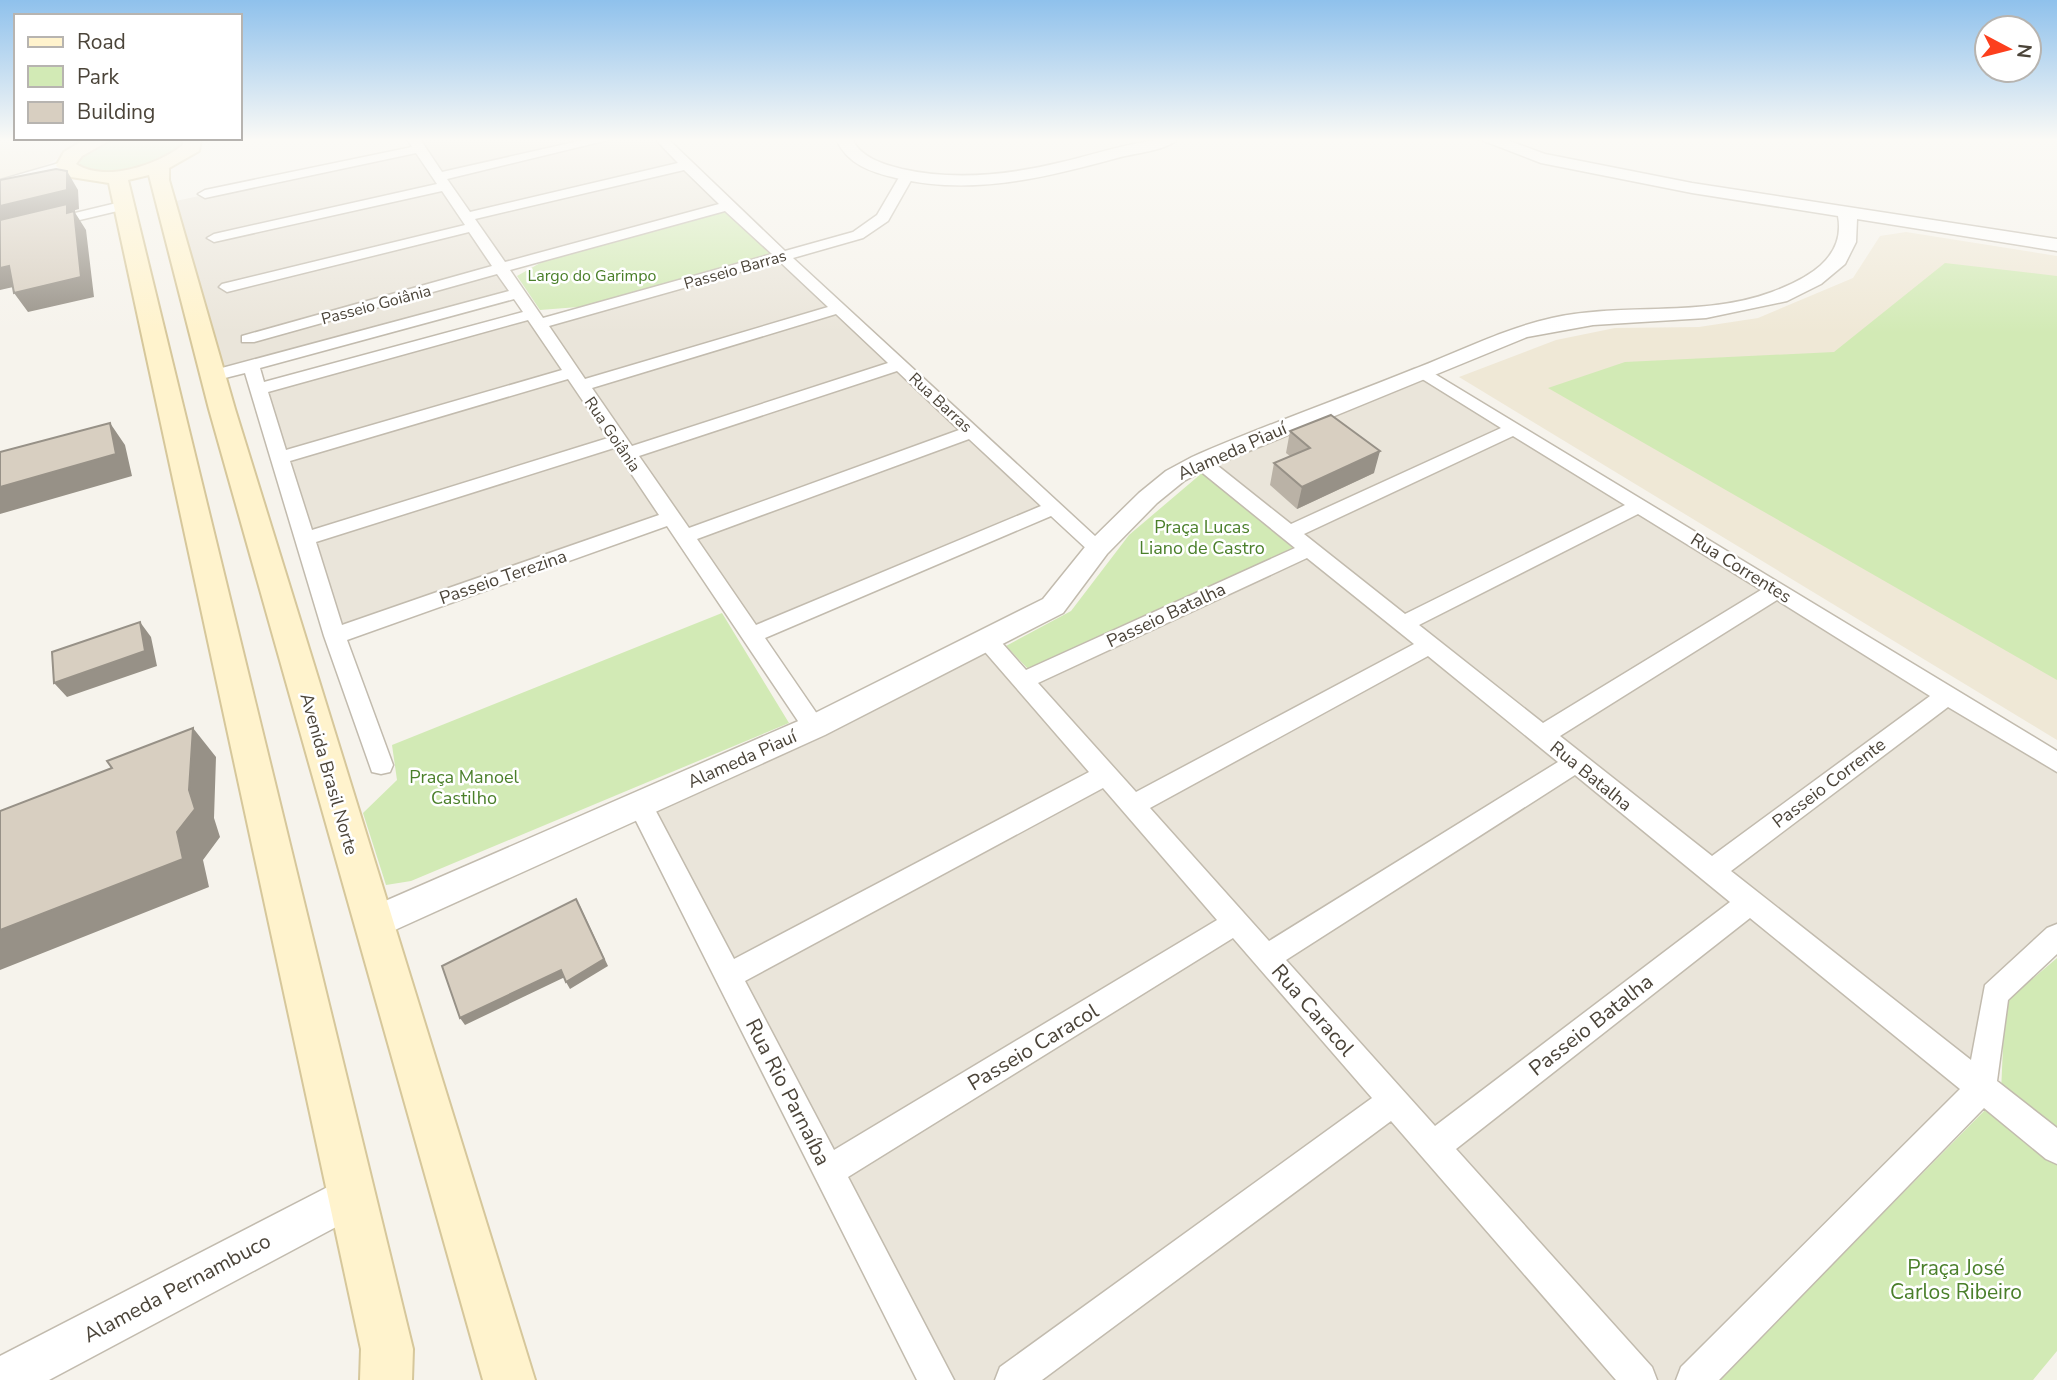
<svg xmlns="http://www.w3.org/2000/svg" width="2057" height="1380" viewBox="0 0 2057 1380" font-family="'Nunito Sans',sans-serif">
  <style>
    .residential { fill: #eae5da }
    .education { fill: #efe8d6 }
    .green { fill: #d2eab5 }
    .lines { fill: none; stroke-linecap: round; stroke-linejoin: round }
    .minor-casing { stroke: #c2bbae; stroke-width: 3 }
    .tertiary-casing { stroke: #c2bbae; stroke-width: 3 }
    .secondary-casing { stroke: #d6c79b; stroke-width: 4 }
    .minor { fill: #fff; fill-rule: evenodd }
    .tertiary { fill: #fff; fill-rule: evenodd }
    .secondary { fill: #fff3cd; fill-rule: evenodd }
    .wall { fill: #bab2a6 }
    .shaded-wall { fill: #979187 }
    .building { fill: #d8cfc1; stroke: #979187; stroke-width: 2 }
    .labels { text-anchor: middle; stroke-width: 5; stroke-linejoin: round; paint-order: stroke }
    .far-street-label { font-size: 16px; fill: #4b4439; stroke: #fff }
    .far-park-label { font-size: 16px; fill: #4a7f2a; stroke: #fff }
    .street-label { font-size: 18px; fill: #4b4439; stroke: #fff }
    .park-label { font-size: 18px; fill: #4a7f2a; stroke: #fff }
    .near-street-label { font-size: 21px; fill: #4b4439; stroke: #fff }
    .near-park-label { font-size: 21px; fill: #4a7f2a; stroke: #fff }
  </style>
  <rect width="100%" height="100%" fill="#f6f3ec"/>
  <!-- residential -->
  <path class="residential" d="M416,139H660L727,206L504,267Z
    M417,150L519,292L213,376L166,203Z
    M784,256L1051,507L751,633L542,325Z
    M530,315L669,518L339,633L260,389Z
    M1426,376L2057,766V930L1992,992L1976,1081L1204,462Z
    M1309,551L1973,1088L1688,1380H1646L1025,681Z
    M987,643L1637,1380H941L643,806Z"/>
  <!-- education -->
  <path class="education" d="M0,139H76L79,145L48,164L0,183Z
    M1906,232L2057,256V740L1459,377L1556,340L1615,328L1699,327L1758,318L1853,278L1880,236Z"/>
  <!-- green -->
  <path class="green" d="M116,139H181L183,145C167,168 105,178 81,166L79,161L83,155Z
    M726,210L772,255L591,306L540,310L517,276L558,253Z
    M1945,263L2057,276V680L1548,388L1625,362L1834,352Z
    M1202,473L1293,548L1030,671L1006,646L1071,611L1129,535Z
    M722,613L789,723L411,881L386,885L363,813L397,780L392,745Z
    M2057,958V1135L2001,1092L2005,1002Z
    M1988,1107L2057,1163V1351L2033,1380H1718Z"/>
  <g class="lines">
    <!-- minor casing -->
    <g class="minor-casing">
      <path id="minor" d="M407,139H420L442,172L588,139H612L447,179L470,212L678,163L655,139H668L785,251L853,232L877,215L901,174H911L913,177L888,221L863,238L793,258L1108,548L1105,553H1091L1051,516L765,638L826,727L822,733L814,736L806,733L667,526L347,640L393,765L390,772L381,774L372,772L324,636L245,373L213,381L205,376L207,372L509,291L497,274L254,342H242V336L492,266L469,232L227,292L219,287L222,284L465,225L442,191L214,242L207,238L214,234L437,184L416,153L205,198L198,194L205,190L412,147ZM684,170L719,204L505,262L475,219ZM725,211L772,254L543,318L510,270ZM779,261L828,307L585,379L549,326ZM514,299L523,312L264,382L260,368ZM836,314L888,363L632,446L592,388ZM528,320L562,370L286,450L268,392ZM897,371L959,430L689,528L639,456ZM568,379L608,438L312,530L290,461ZM969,439L1041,506L756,625L697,539ZM614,448L659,515L342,625L316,542Z
        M125,201L132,205L130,208L0,239V231Z
        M1425,368L2057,751V772L1948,707L1731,871L1971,1060L1985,985L2047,928L2057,924V954L2008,1000L1997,1081L2057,1128V1164L2046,1159L1984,1108L1719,1380H1676L1681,1367L1960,1089L1750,918L1456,1149L1652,1367L1657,1380H1616L1391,1121L1042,1380H995L1000,1367L1372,1098L1233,938L848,1177L954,1380H917L628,805L631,798L640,795L649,798L734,959L1089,772L979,645L976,640L979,635H995L1026,670L1295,548L1194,466L1192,462L1194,458H1208L1291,524L1501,428L1419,377L1417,373ZM1513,436L1625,505L1405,614L1304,534ZM1638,514L1761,590L1543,723L1419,625ZM1307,558L1414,644L1136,792L1038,683ZM1777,600L1930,696L1712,856L1560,736ZM1428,656L1558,762L1269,941L1150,808ZM1575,775L1730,902L1435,1126L1286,960ZM1103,788L1217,920L834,1150L745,981Z"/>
    </g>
    <!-- tertiary casing -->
    <g class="tertiary-casing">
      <path id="tertiary" d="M836,139H852C861,158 883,164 902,169C955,181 1009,175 1062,162C1101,153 1137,139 1178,139C1166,151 1134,153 1117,158C1044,178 972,196 896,178C871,172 848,165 836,139Z
        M1479,139H1504L1545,154L1692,183L2057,239V251L1857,219L1856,242L1845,264L1821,284L1787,301L1706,318L1593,325L1527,337L1210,467L1184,481L1157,503L1107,554L1063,613L825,735L386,934L373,938L360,934L355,923L360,912L803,719L1043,599L1089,542L1139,493L1166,471L1192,457C1265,425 1340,399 1414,369C1461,351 1503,329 1552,318C1624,302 1702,318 1772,292C1806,279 1846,259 1838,216L1692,193L1541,163Z
        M66,161L72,162L75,166L72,170L0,191V180Z
        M351,1175L366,1181L372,1196L366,1211L49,1380H0V1356Z"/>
    </g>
    <!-- secondary casing -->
    <g class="secondary-casing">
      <path id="secondary" d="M85,139H112L82,156L76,164C106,183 157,165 183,145V139H201L199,151L169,168V180L235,409L535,1380H483L209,409L149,175L128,180L413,1349L412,1380H360L361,1349L109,183L71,177L56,166L64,152Z"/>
    </g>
    <!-- minor -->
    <use href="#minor" class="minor"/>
    <!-- tertiary -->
    <use href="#tertiary" class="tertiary"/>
    <!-- secondary -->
    <use href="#secondary" class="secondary"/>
  </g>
  <!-- wall -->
  <path class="wall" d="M1290,431L1374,473L1297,509L1270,485L1274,463L1290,456L1286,453Z"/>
  <!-- shaded-wall -->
  <path class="shaded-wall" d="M67,171L78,190L79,209L72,211L75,216L74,211L86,230L94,297L28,312L14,293L0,222V206Z
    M9,266L22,285L0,290V268Z
    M110,423L125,445L132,476L0,514V487Z
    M1380,451L1374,473L1297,509L1302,487Z
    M140,622L151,637L157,666L67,697L54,683Z
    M193,728L216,757L214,818L220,837L203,860L209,887L0,970V930L177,832L189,790Z
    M580,906L608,966L570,989L566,982Z
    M561,970L565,977L465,1025L460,1018Z"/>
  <!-- building -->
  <path class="building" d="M56,169L67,171V190L0,206V180Z
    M67,204V213L74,211L81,277L14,293L9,266L0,268V220Z
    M1331,415L1380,451L1302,487L1274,463L1310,448L1290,431Z
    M110,423L116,454L0,487V452Z
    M140,622L145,651L54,683L52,652Z
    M193,728L189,790L195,809L177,832L183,859L0,930V811L112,768L107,761Z
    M576,899L604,959L566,982L561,970L460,1018L442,966Z"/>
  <!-- sky -->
  <linearGradient id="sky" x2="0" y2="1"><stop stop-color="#8fc1ec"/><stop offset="0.42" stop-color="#fbfaf6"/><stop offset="1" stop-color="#fbfaf6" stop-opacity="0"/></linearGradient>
  <rect width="2057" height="333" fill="url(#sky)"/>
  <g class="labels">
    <!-- far-street labels -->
    <g class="far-street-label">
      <text transform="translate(735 269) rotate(-16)" y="6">Passeio Barras</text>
      <text transform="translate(376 304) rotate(-15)" y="6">Passeio Goiânia</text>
      <text transform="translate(941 402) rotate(43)" y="6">Rua Barras</text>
      <text transform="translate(613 434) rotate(56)" y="6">Rua Goiânia</text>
    </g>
    <!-- far-park labels -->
    <g class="far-park-label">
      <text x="592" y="281">Largo do Garimpo</text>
    </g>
    <!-- street labels -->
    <g class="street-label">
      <text transform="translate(1232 451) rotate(-24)" y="6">Alameda Piauí</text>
      <text transform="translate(1741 568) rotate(32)" y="6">Rua Correntes</text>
      <text transform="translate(503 577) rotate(-19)" y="6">Passeio Terezina</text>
      <text transform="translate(1166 615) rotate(-25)" y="6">Passeio Batalha</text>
      <text transform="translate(742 759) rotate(-24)" y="6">Alameda Piauí</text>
      <text transform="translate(329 774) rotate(74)" y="6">Avenida Brasil Norte</text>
      <text transform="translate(1591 776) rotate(39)" y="6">Rua Batalha</text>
      <text transform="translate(1829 783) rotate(-37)" y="6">Passeio Corrente</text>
    </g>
    <!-- park labels -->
    <g class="park-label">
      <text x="1202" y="533">Praça Lucas<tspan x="1202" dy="21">Liano de Castro</tspan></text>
      <text x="464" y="783">Praça Manoel<tspan x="464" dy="21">Castilho</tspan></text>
    </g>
    <!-- near-street labels -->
    <g class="near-street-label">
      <text transform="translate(1313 1010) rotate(49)" y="7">Rua Caracol</text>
      <text transform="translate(1591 1025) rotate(-38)" y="7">Passeio Batalha</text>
      <text transform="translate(1033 1047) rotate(-31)" y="7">Passeio Caracol</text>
      <text transform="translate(788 1092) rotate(63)" y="7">Rua Rio Parnaíba</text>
      <text transform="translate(177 1288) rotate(-28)" y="7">Alameda Pernambuco</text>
    </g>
    <!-- near-park labels -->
    <g class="near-park-label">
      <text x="1956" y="1275">Praça José<tspan x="1956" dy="24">Carlos Ribeiro</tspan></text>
    </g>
  </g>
  <!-- legend -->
  <rect x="14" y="14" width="228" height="126" fill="#ffffff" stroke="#b7b4b0" stroke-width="2"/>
  <rect x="28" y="37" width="35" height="10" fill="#fff3cd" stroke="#b7b4b0" stroke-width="2"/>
  <text x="77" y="49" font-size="21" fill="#4b4439">Road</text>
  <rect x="28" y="66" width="35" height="21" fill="#d2eab5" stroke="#b7b4b0" stroke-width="2"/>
  <text x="77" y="84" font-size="21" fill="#4b4439">Park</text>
  <rect x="28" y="102" width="35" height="21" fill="#d8cfc1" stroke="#b7b4b0" stroke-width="2"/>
  <text x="77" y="119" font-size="21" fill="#4b4439">Building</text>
  <!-- north arrow -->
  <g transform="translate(2008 49) rotate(97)"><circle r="33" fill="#ffffff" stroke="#b7b4b0" stroke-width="2"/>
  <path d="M0-5L12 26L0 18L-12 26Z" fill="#fc3f1d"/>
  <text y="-10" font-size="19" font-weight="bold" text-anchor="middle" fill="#4b4439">N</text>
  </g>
</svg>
